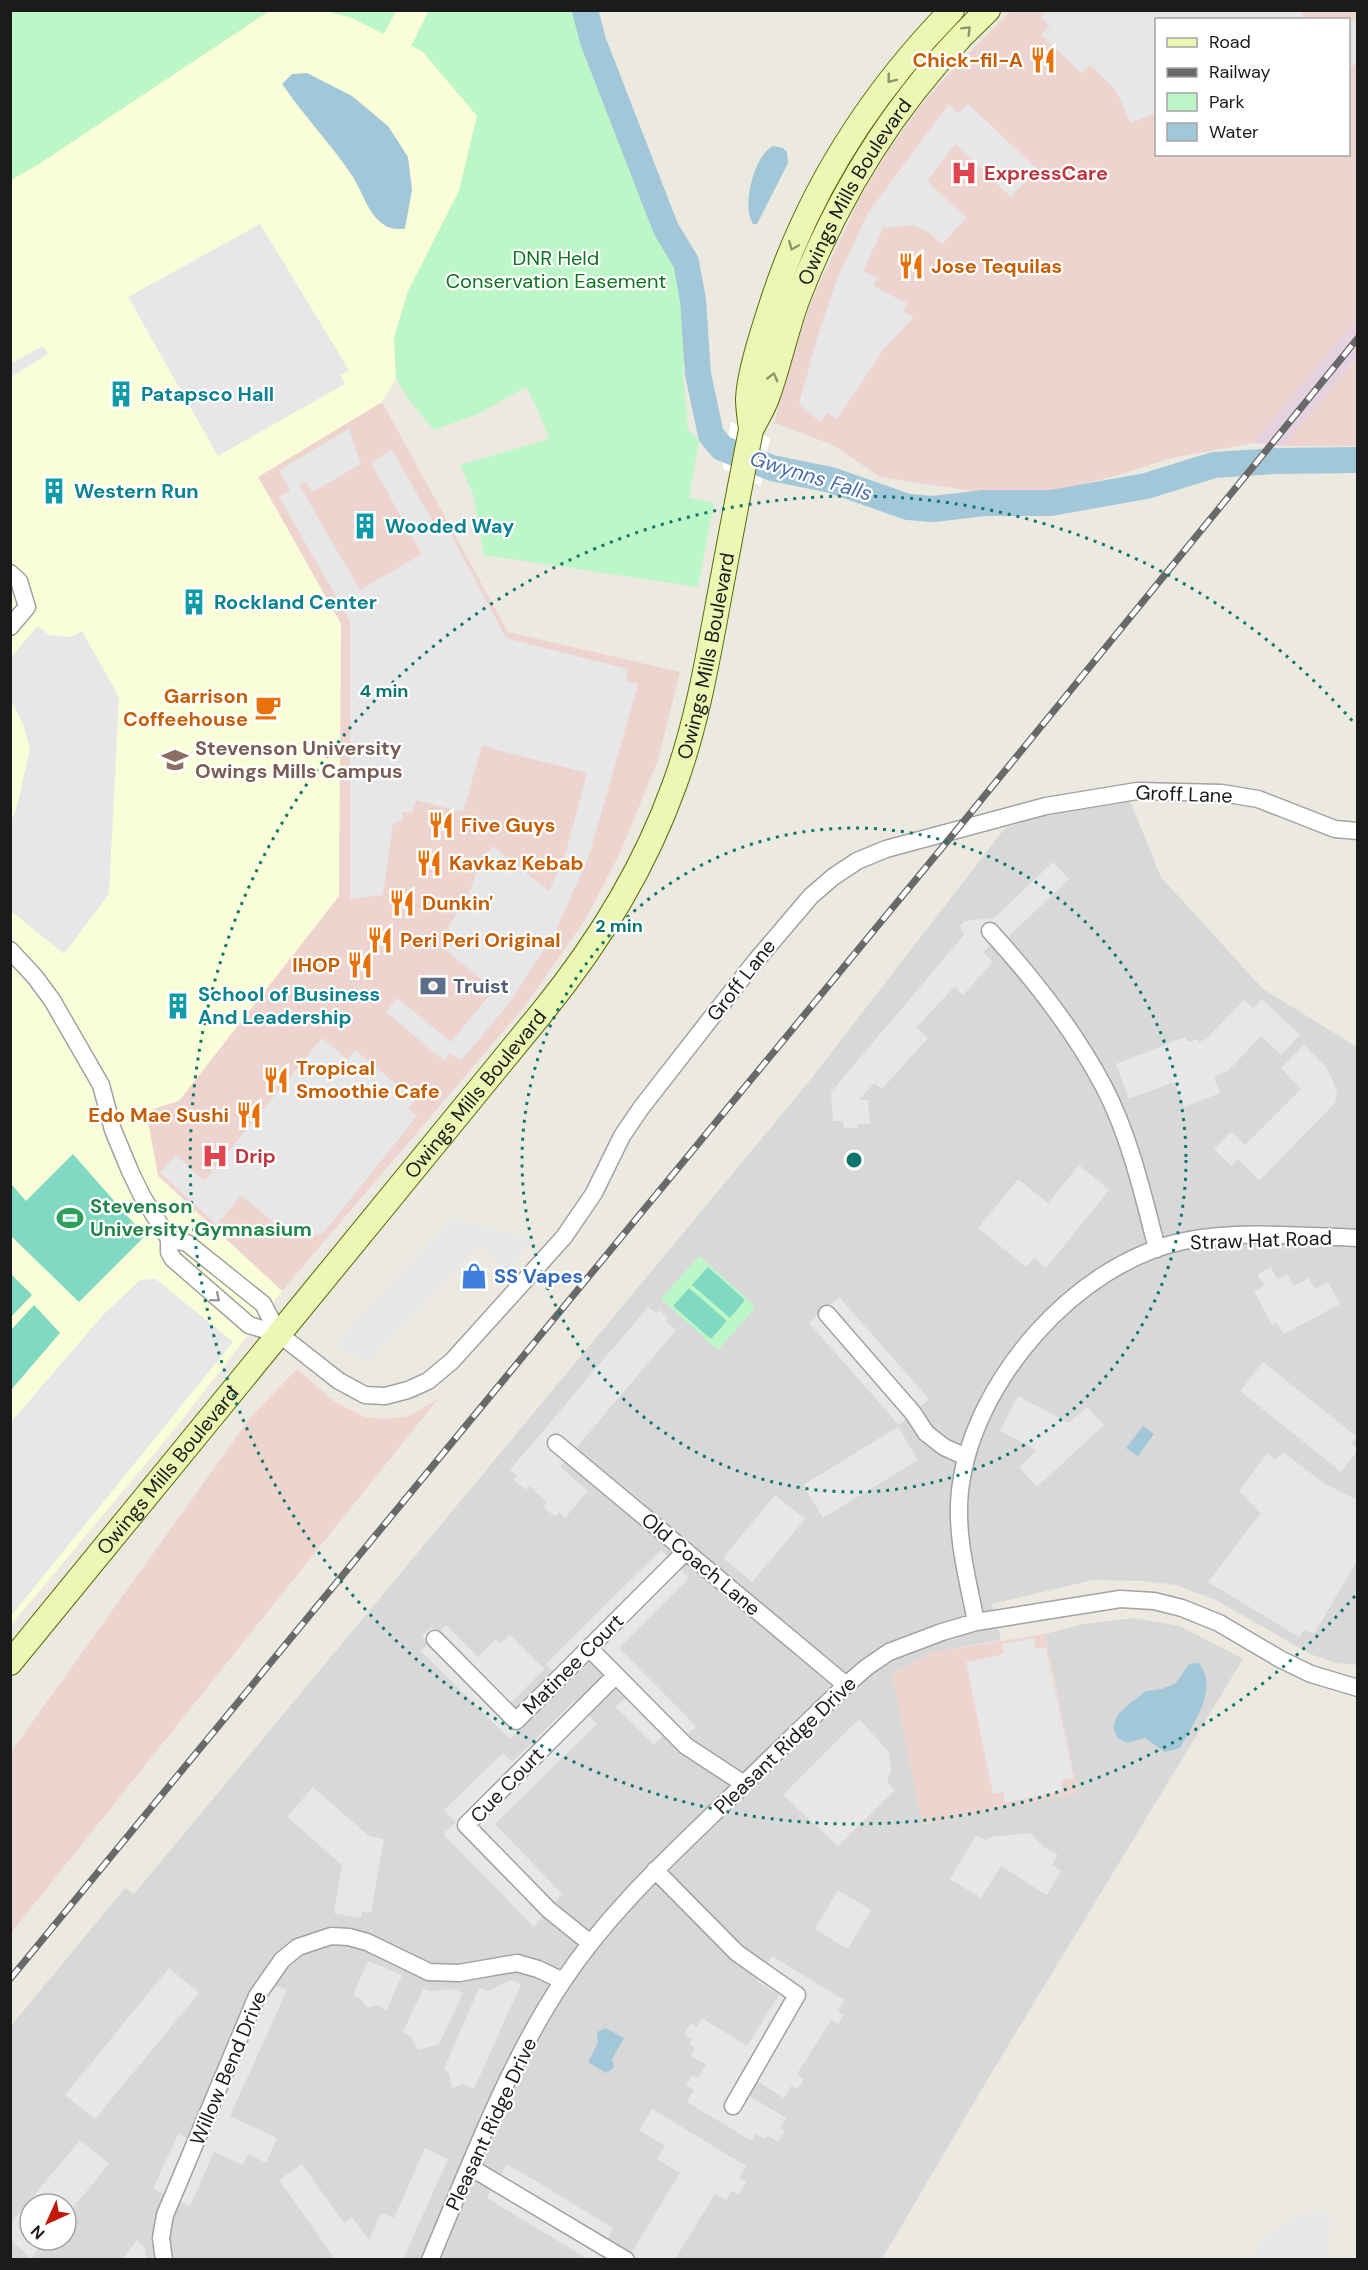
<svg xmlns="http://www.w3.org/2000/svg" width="1368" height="2270" viewBox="0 0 1368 2270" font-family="'DM Sans',sans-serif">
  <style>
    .residential { fill: #d9d8d8; fill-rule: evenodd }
    .commercial { fill: #edd4cf; fill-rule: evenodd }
    .industrial { fill: #e5d2e0 }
    .education { fill: #fafed8 }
    .park { fill: #bdf7c8 }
    .pitch { fill: #7fdac1 }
    .parking { fill: #e7e7e7 }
    .water { fill: #a1c7d9 }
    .pier { fill: #fff }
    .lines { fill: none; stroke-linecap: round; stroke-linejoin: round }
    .river { stroke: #a1c7d9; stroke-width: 26 }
    .minor-casing { stroke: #a2a2a2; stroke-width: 19 }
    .secondary-casing { stroke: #576c07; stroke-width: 26 }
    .minor { stroke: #fff; stroke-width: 16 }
    .secondary { stroke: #ecf7b4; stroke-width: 24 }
    .rail-casing { stroke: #696969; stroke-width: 7 }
    .rail { stroke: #fff; stroke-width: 4.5; stroke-dasharray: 14; stroke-linecap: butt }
    .oneway { stroke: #8e946f }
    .oneway2 { stroke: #989898 }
    .ring { fill: none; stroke: #0f766e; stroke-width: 3; stroke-dasharray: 3 6 }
    .labels { text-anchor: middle; stroke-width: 4.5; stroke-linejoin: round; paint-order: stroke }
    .food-label { font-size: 20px; font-weight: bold; fill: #c56008; stroke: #fff; text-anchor: start }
    .health-label { font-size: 20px; font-weight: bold; fill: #be3a42; stroke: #fff; text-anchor: start }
    .street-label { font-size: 20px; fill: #1b1b1b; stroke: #fff }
    .park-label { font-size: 20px; fill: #0e7421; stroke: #fff }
    .culture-label { font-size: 20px; font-weight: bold; fill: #0d838f; stroke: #fff; text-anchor: start }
    .education-label { font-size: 20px; font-weight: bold; fill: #785e54; stroke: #fff; text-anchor: start }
    .service-label { font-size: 20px; font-weight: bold; fill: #4e5e75; stroke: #fff; text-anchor: start }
    .leisure-label { font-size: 20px; font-weight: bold; fill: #27864d; stroke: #fff; text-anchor: start }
    .shop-label { font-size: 20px; font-weight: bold; fill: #366cbe; stroke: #fff; text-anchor: start }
    .water-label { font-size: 21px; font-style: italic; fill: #4b6fa7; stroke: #fff }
    .centre { fill: #0f766e; stroke: #fff; stroke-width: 3 }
    .ring-label { font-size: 18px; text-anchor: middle; font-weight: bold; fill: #0f766e; stroke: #fff; stroke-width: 4.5; stroke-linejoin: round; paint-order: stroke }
  </style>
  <rect width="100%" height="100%" fill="#eceae0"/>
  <!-- residential -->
  <path class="residential" d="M1130,801L1161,877L1263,989L1357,1047V1665L1336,1663L1310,1654L1216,1600L1176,1585L1143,1581L1093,1580L992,1604L1001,1640L934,1652L892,1674L923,1824L1078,1793L1045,1634L1084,1624L1134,1618L1180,1626L1243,1659L986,2082L882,2259L11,2260V2026L125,1888L134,1894L807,1084L1005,828L1082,805ZM30,2204H66V2240H30Z"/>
  <!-- commercial -->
  <path class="commercial" d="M1010,11H1357V319L1254,443L1172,458L1112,477L1054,491L1017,493L978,492L880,477L833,445L774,423L792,355L813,297L859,200L886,154L918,109L942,81ZM1156,20H1348V154H1156Z
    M1357,357V446H1283Z
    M382,402L508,632L680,672L658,760L621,851L585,920L525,1006L282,1291L158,1176L146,1111L158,1108L341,624L258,476Z
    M297,1369L335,1402L365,1417L385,1419L409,1416L438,1399L11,1933V1752L250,1418Z
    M1045,1634L1078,1793L922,1824L892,1674L934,1652Z"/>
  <!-- industrial -->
  <path class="industrial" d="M1357,319V357L1283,446L1254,443Z"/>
  <!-- education -->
  <path class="education" d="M269,11H327L352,18L383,34L396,11H429L417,33L422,51L477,116L459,191L408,292L394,337L396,379L382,402L258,477L341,624L339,896L179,1101L146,1111L158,1176L282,1291L178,1425L11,1625V180L39,164Z"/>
  <!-- park -->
  <path class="park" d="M11,10H269V11L39,164L11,180Z
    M326,11L327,10L396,11L384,34L352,18Z
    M429,11H587L597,59L661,208L691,256L683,372L688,430L699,441L689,498L714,503L698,587L484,555L473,494L460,465L549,439L537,408L526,387L478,414L434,430L409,400L396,379L394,337L408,291L459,191L477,116L422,51L411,46Z
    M699,1256L756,1307L718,1350L661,1299Z"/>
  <!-- pitch -->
  <path class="pitch" d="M73,1154L145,1236L79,1302L10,1235L11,1184L26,1201Z
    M708,1267L745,1300L730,1318L692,1285Z
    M11,1274L32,1295L11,1317Z
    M689,1288L727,1321L711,1339L673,1306Z
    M34,1305L60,1333L11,1390V1330Z"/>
  <!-- parking -->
  <path class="parking" d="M1046,11L1301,10L1304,19L1156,20V113L1131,123L1115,89L1090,65L1081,73L1041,35L1050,26L1040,18Z
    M1357,18V62L1349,69V22Z
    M949,104L958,113L968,104L1037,169L1011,197L955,144L927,181L966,218L942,244L928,232L913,225L883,228L863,271L878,278L873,286L908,304L903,311L914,317L884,349L837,419L827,413L820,422L799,404L818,335L837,279L868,213Z
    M260,224L349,370L340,375L345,384L218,456L128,297Z
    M43,346L48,354L11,377V363Z
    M349,429L361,464L312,492L306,482L299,485L360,590L422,554L371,463L392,450L437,529L446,525L504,634L509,639L628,669L626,681L638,684L588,859L555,932L510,1002L461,1061L450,1053L444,1061L386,1012L397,998L451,1042L494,990L441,946L448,938L449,926L468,895L482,859L493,846L549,891L566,852L587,773L482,746L463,812L416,800L412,813L402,812L403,820L393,824L383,895L350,899V621L279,497L290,490L279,470Z
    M38,626L49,635L71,637L82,631L119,697L109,894L64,954L11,911V819L14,815L18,802L30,749L23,724L11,701V657Z
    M1053,862L1069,879L1008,937L989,946L983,952L993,962L963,995L954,987L917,1027L928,1038L882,1089L874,1083L859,1100H868L870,1124H858V1128H844L843,1121H833L831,1092L964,935L960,926L965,921L994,918Z
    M1262,999L1300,1035L1281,1055L1261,1036L1228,1071L1214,1076L1220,1093L1184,1107L1174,1082L1129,1099L1116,1064L1185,1037L1188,1042L1197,1039L1199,1042L1206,1039L1244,1000L1253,1008Z
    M322,1038L347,1059L355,1050L415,1100L408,1109L417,1116L324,1232L309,1238L287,1234L241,1195L217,1225L160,1173L176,1155L204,1181Z
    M1304,1045L1325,1066L1331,1076L1337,1093L1335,1103L1259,1181L1238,1159L1231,1166L1214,1149L1231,1132L1245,1145L1301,1089L1281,1068Z
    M1079,1165L1109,1190L1046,1268L1034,1258L1026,1267L978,1228L1018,1179L1048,1203Z
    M452,1219L534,1239L507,1270L485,1248L478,1246L373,1356L370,1364L337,1346L348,1330Z
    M1271,1267L1277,1279L1288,1274L1294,1286L1309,1278L1315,1289L1328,1282L1340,1304L1284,1334L1277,1323L1272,1325L1254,1291L1264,1286L1258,1274Z
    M156,1279L233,1342L11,1616V1422L103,1315L140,1280Z
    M839,1297L929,1399L899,1425L809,1323Z
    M648,1307L656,1313L659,1310L668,1318L666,1322L676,1330L560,1467L588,1491L565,1518L559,1512L555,1517L544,1507L547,1502L529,1486L526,1490L514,1480L517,1476L510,1470Z
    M1263,1362L1356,1436L1351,1443L1357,1448V1451L1341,1472L1240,1391Z
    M1018,1396L1069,1423L1087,1407L1104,1425L1037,1487L1019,1467L1037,1450L1000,1431Z
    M898,1427L918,1460L823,1518L803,1485Z
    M1283,1452L1325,1484L1357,1500V1561L1314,1634L1304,1630L1299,1637L1208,1582L1261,1513L1239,1491L1267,1454L1276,1460Z
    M775,1495L805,1519L752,1582L723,1558Z
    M661,1550L689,1578L619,1648L696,1726L676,1747L664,1735L654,1745L616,1707L626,1697L590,1661L566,1685L546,1664Z
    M446,1625L478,1657L496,1639L500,1644L510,1635L544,1669L510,1704L528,1722L510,1739L421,1651L429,1643L422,1636L431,1627L438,1633Z
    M1034,1638L1036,1649L1046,1647L1074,1778L1061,1781L1063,1791L1005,1803L1003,1792L993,1794L966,1662L1004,1654L1002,1644Z
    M574,1701L597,1724L495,1824L562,1894L534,1927L443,1834L456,1822L444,1810L503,1753L512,1762Z
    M859,1719L889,1752L891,1769L887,1782L895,1790L838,1846L783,1795Z
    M313,1787L369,1836L384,1839L371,1913L362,1912L361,1918L334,1913L342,1865L287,1817Z
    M1030,1833L1044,1847L1058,1855L1052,1865L1061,1871L1047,1895L1001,1866L981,1898L950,1879L976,1835L986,1841L990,1837Z
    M838,1890L871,1910L848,1949L815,1929Z
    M772,1956L844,2000L838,2011L844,2015L838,2024L831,2020L797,2074L804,2079L798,2089L791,2086L784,2098L757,2081L748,2095L786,2118L780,2128L785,2131L778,2142L768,2136L765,2139L756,2134L752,2141L687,2102L694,2090L686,2085L692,2075L698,2078L706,2065L691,2056L695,2048L690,2045L692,2039L684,2034L691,2023L697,2027L702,2018L747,2046L779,1995L757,1981Z
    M368,1961L402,1975L387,2010L376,2005L368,2008L361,1999L353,1995Z
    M169,1968L199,1993L95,2119L65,2095Z
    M510,1980L521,1984L474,2089L463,2084L452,2088L449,2073L444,2069L479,1988L488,1991Z
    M276,1986L287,1990L230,2116L277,2138L266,2163L248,2154L243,2165L214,2152L190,2206L153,2189L178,2134L187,2138L228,2047Z
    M423,1989L431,1991L453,1989L463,1993L439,2044L418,2050L411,2037L403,2032Z
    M652,2109L746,2166L739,2178L746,2182L739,2194L732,2191L726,2200L715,2194L675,2259H588L487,2198L507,2164L613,2228L608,2238L632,2252L680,2173L657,2159L665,2146L639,2130Z
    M80,2140L109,2164L66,2216V2204H30V2240H46L31,2258L11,2240V2223Z
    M425,2148L448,2159L403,2259H335L279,2180L302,2164L344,2223L352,2217L369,2240L381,2213L394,2218Z
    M1314,2212L1331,2214L1327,2259H1258V2246L1271,2233L1292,2220Z
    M137,2240L145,2248L146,2259H122Z"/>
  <!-- water -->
  <path class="water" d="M307,73L352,96L388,126L408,157L412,190L405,229C397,229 389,229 383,224C368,214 362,191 353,177C331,144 304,116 282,84L292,74Z
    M773,146L783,148L787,152L788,163L757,224H753C741,207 754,155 773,146Z
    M1143,1426L1154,1434L1138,1456L1126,1448Z
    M1199,1663C1219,1690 1194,1722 1180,1748L1165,1752L1145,1738L1127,1743L1117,1737L1113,1727L1118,1714L1133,1701L1146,1691L1162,1689L1176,1683L1189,1664Z
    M605,2028L624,2038L612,2059L614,2068L606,2073L588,2062L598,2043L597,2032Z"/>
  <!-- pier -->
  <path class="pier" d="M731,422L770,438L761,486L723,469Z"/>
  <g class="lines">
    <!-- river -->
    <path class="river" d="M585,10L593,41L666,229L686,262L693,300L698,374L711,435L722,448L772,468L831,480L908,507L933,509L985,503H1051L1146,486L1214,465L1275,461L1358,460"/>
    <!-- minor casing -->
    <g class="minor-casing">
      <path id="minor" d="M10,573L19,581L27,607L10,627
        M990,931C1033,978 1074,1030 1104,1087C1130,1137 1143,1194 1157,1249
        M10,950L35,977L52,1000L101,1085L113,1130L130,1171L142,1196L169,1239V1252L173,1259L249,1325L279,1334L339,1381L365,1395L385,1396L408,1390L428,1381L452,1361L564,1237L594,1193L622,1136L641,1108L754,963L811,896L833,877L857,861L886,849L1046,806L1137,791L1222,793L1258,799L1335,829L1358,831
        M169,1239L187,1243L263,1304L279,1334
        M827,1314L913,1413L926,1433L944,1447L966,1457
        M556,1443L846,1685
        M976,1622C968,1580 955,1535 960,1491C972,1382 1076,1263 1184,1241C1241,1230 1301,1236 1358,1238
        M435,1639L516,1721L686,1551
        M589,1648L686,1746L744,1784
        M655,1870L737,1953L797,1995L733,2106
        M590,1943L549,1910L466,1825L616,1675
        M470,2167L626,2260
        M164,2260L161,2238L165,2215L257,1996L282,1960L298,1947L331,1936L349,1937L367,1942L429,1972L459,1973L517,1963L538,1969L563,1981
        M430,2260C469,2168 508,2063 563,1981C603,1921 654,1871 705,1822C752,1776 799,1730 846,1685L867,1667L889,1652L942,1632L976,1622L1120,1599L1154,1601L1182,1608L1219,1623L1280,1659L1311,1674L1358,1688"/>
    </g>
    <!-- secondary casing -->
    <g class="secondary-casing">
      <g id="secondary">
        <path id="s1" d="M751,430C756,420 763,409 767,398C779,365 786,330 798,298C840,190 903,90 988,10"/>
        <path id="s2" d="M10,1663L544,1010C599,942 644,869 674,786C695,729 706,669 717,609C728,550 739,490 751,430C750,420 748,409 748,399C749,373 763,331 771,306C807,193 869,95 952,10"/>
      </g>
    </g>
    <!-- minor -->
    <use href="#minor" class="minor"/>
    <!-- secondary -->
    <use href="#secondary" class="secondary"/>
    <!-- rail casing -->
    <g class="rail-casing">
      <path id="rail" d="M10,1979L955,832L1358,338"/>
    </g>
    <!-- rail -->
    <use href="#rail" class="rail"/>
  </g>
  <!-- one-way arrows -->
  <defs><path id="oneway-chevron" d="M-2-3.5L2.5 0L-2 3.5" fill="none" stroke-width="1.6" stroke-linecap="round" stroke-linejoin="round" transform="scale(1.5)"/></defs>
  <g class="oneway">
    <use href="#oneway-chevron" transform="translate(967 30) rotate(-45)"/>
    <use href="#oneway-chevron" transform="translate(891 79) rotate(128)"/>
    <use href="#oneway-chevron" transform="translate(793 246) rotate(112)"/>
    <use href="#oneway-chevron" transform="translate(773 377) rotate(-75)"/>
  </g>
  <use class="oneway2" href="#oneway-chevron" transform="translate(216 1298) rotate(40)"/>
  <!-- distance rings -->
  <g class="ring">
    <circle cx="854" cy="1160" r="332"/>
    <path d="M1355 1596A664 664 0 1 1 1355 724"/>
  </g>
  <!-- icons -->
  <defs>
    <g id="restaurant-bare" transform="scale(2.07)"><path d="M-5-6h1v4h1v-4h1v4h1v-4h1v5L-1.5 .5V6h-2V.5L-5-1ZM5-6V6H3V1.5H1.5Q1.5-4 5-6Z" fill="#e8710a" stroke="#fff" stroke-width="2.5" paint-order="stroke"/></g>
    <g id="hospital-bare" transform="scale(2.07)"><path d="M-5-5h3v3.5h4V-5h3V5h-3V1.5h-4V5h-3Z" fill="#e0444e" stroke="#fff" stroke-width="2.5" paint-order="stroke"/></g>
    <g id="building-bare" transform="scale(2.07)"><path d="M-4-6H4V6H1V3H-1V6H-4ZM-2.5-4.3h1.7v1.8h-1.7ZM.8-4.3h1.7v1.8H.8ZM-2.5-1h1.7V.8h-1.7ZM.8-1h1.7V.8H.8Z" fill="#0f9aa8" stroke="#fff" stroke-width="2.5" paint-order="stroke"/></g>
    <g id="cafe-bare" transform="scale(2.07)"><path d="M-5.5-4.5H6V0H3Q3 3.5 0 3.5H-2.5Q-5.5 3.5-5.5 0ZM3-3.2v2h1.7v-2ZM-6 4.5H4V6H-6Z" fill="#e8710a" stroke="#fff" stroke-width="2.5" paint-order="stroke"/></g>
    <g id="university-bare" transform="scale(2.07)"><path d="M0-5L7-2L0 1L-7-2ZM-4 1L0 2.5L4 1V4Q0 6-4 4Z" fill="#8d6e63" stroke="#fff" stroke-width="2.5" paint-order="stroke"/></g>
    <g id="bank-bare" transform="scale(2.07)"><path d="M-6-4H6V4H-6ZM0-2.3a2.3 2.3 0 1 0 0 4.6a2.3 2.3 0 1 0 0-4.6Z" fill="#5c6f8a" stroke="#fff" stroke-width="2.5" paint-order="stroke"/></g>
    <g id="stadium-bare" transform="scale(2.07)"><path d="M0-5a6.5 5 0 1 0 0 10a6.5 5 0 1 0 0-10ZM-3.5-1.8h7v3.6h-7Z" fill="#2e9e5b" stroke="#fff" stroke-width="2.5" paint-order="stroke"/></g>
    <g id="shop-bare" transform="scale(2.07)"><path d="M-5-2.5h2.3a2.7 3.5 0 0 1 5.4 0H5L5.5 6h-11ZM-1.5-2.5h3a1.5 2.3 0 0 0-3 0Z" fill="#3f7fe0" stroke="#fff" stroke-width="2.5" paint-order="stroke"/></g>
  </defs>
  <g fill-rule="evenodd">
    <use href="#restaurant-bare" x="1043" y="60"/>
    <use href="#hospital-bare" x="964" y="173"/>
    <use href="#restaurant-bare" x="911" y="266"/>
    <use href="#building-bare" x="121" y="394"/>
    <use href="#building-bare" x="54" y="491"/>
    <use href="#building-bare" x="365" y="526"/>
    <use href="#building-bare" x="194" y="602"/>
    <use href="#cafe-bare" x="268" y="707"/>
    <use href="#university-bare" x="175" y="760"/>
    <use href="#restaurant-bare" x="441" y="825"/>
    <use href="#restaurant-bare" x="429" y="863"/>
    <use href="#restaurant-bare" x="402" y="903"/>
    <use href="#restaurant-bare" x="380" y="940"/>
    <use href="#restaurant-bare" x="360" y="965"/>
    <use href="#bank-bare" x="433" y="986"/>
    <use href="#building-bare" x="178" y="1006"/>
    <use href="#restaurant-bare" x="276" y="1080"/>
    <use href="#restaurant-bare" x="249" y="1115"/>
    <use href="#hospital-bare" x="215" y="1156"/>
    <use href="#stadium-bare" x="70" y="1218"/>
    <use href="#shop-bare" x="474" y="1276"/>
  </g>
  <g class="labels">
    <!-- food labels -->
    <g class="food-label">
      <text x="1023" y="67" text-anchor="end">Chick-fil-A</text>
      <text x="931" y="273">Jose Tequilas</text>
      <text x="248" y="703" text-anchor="end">Garrison<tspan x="248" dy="23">Coffeehouse</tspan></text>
      <text x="461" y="832">Five Guys</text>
      <text x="449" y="870">Kavkaz Kebab</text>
      <text x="422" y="910">Dunkin'</text>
      <text x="400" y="947">Peri Peri Original</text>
      <text x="340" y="972" text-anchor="end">IHOP</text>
      <text x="296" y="1075">Tropical<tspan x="296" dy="23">Smoothie Cafe</tspan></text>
      <text x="229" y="1122" text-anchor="end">Edo Mae Sushi</text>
    </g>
    <!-- health labels -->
    <g class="health-label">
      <text x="984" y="180">ExpressCare</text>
      <text x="235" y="1163">Drip</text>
    </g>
    <!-- street labels -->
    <g class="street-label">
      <text dy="7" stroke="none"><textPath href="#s1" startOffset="261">Owings Mills Boulevard</textPath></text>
      <text dy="7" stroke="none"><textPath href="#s2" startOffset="1238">Owings Mills Boulevard</textPath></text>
      <text transform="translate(1184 794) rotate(2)" y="7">Groff Lane</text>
      <text transform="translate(741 980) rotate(-52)" y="7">Groff Lane</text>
      <text dy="7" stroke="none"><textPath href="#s2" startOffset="735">Owings Mills Boulevard</textPath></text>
      <text transform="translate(1261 1240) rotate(-2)" y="7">Straw Hat Road</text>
      <text dy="7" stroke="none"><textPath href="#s2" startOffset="249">Owings Mills Boulevard</textPath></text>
      <text transform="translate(701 1564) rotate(40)" y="7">Old Coach Lane</text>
      <text transform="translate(573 1664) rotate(-45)" y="7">Matinee Court</text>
      <text transform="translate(785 1745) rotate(-44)" y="7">Pleasant Ridge Drive</text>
      <text transform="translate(507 1785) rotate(-46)" y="7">Cue Court</text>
      <text transform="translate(228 2068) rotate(-67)" y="7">Willow Bend Drive</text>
      <text transform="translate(491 2124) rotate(-65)" y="7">Pleasant Ridge Drive</text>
    </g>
    <!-- park labels -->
    <g class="park-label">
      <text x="556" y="265">DNR Held<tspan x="556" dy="23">Conservation Easement</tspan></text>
    </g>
    <!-- culture labels -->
    <g class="culture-label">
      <text x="141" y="401">Patapsco Hall</text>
      <text x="74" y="498">Western Run</text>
      <text x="385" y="533">Wooded Way</text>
      <text x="214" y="609">Rockland Center</text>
      <text x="198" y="1001">School of Business<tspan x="198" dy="23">And Leadership</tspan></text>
    </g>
    <!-- education labels -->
    <g class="education-label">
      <text x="195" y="755">Stevenson University<tspan x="195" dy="23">Owings Mills Campus</tspan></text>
    </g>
    <!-- service labels -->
    <g class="service-label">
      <text x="453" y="993">Truist</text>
    </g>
    <!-- leisure labels -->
    <g class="leisure-label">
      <text x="90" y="1213">Stevenson<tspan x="90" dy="23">University Gymnasium</tspan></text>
    </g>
    <!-- shop labels -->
    <g class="shop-label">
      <text x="494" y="1283">SS Vapes</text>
    </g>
    <!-- water labels -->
    <g class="water-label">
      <text transform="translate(811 476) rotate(17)" y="7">Gwynns Falls</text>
    </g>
  </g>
  <circle cx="854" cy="1160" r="9" class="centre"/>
  <g class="ring-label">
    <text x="384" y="697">4 min</text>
    <text x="619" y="932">2 min</text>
  </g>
  <!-- border -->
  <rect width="1368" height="2270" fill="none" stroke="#1b1b1b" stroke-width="24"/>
  <!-- legend -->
  <rect x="1155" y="18" width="195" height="138" fill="#ffffff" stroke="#a4a4a4" stroke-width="1.5"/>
  <rect x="1167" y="38" width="30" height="9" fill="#ecf7b4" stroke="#a4a4a4" stroke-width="1.5"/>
  <text x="1209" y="48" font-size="18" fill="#1b1b1b">Road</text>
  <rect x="1167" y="68" width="30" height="9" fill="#696969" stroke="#a4a4a4" stroke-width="1.5"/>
  <text x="1209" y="78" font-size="18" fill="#1b1b1b">Railway</text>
  <rect x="1167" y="93" width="30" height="18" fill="#bdf7c8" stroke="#a4a4a4" stroke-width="1.5"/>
  <text x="1209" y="108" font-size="18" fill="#1b1b1b">Park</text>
  <rect x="1167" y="123" width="30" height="18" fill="#a1c7d9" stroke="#a4a4a4" stroke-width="1.5"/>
  <text x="1209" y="138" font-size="18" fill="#1b1b1b">Water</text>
  <!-- north arrow -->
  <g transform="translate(48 2222) rotate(225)"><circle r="28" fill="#ffffff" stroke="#a4a4a4" stroke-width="1.5"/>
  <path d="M0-4.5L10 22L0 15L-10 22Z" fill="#c01906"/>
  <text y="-9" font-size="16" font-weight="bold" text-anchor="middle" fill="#1b1b1b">N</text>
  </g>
</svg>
